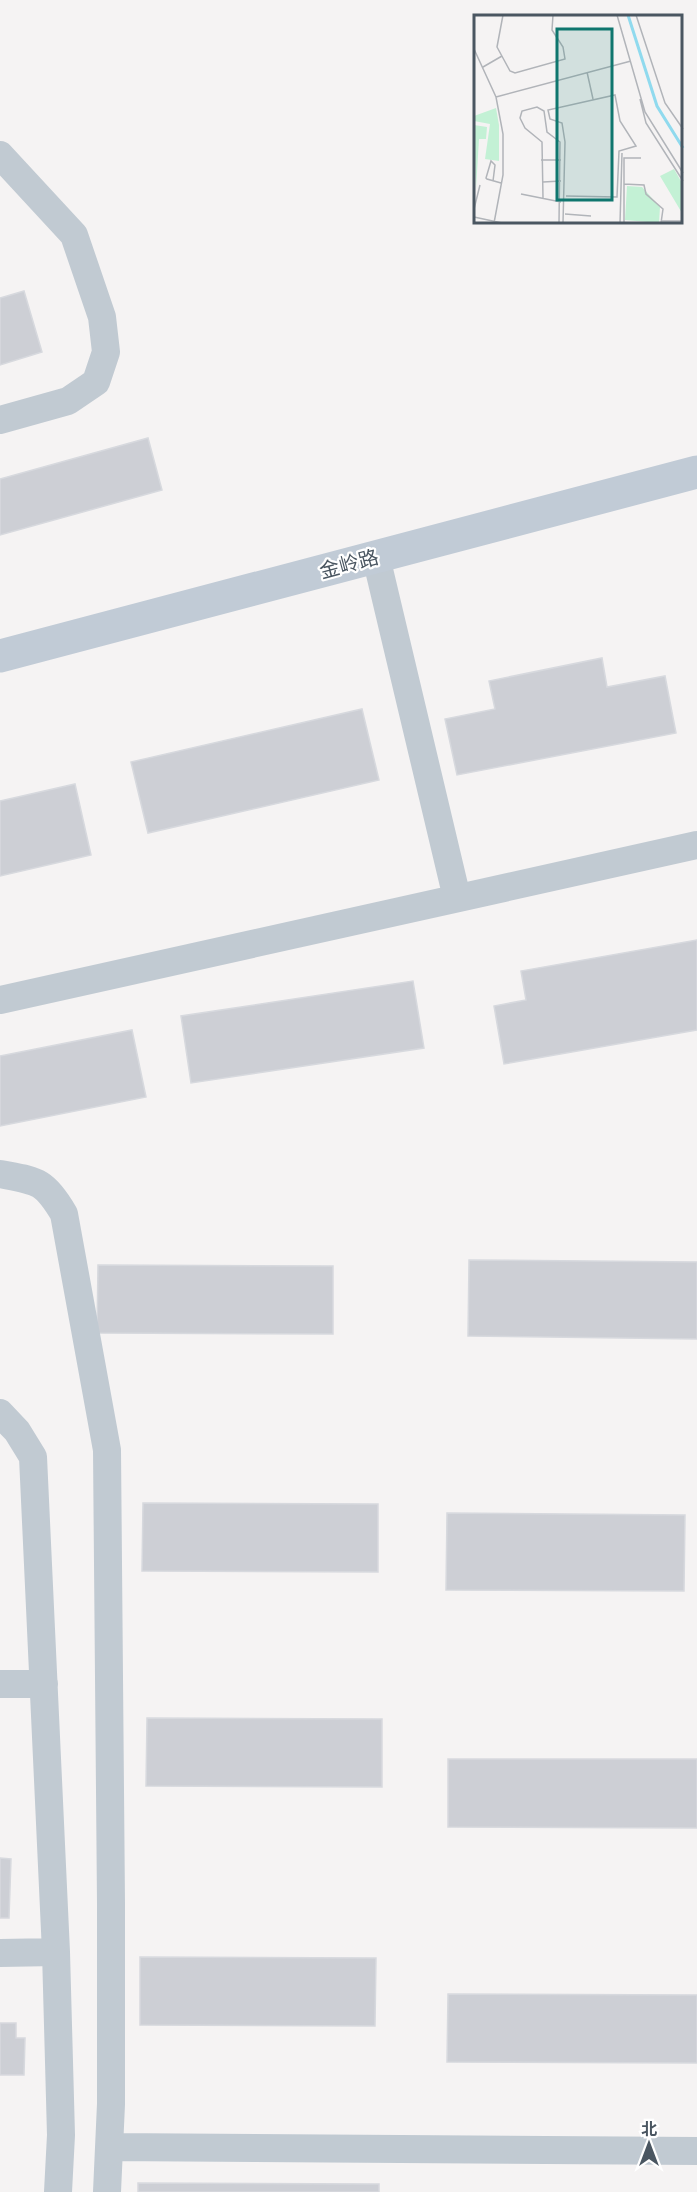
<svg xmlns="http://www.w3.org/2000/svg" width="697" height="2192" viewBox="0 0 697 2192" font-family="Ubuntu,'Noto Sans SC',sans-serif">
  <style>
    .building { fill: #cdcfd5; stroke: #d7d9de; stroke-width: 1.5 }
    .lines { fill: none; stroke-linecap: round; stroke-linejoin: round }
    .street { stroke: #c1cad2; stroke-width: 28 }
    .secondary { stroke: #c1cbd6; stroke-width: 33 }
    .labels { text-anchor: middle; stroke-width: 4.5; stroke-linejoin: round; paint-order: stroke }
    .street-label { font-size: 20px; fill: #4a5661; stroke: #fff }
    .inset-river { fill: none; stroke: #90daee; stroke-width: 3 }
    .inset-road { fill: none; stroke: #b1b4b9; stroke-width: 1.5 }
    .view { fill: #0f766e; fill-opacity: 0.15; stroke: #0f766e; stroke-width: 3 }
    .inset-edge { fill: none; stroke: #4a5661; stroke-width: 3 }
  </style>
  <rect width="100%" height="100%" fill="#f5f3f3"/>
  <!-- building -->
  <path class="building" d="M24,291L42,352L0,365V298Z
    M148,438L162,490L0,535V479Z
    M602,658L607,687L665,676L676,733L457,775L445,719L495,709L489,681Z
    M362,709L379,780L148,833L131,762Z
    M75,784L91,855L0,876V801Z
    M697,940V1030L504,1064L494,1006L526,1000L521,971Z
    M413,981L424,1048L191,1083L181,1016Z
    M132,1030L146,1097L0,1126V1056Z
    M469,1260L697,1262V1339L468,1336Z
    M98,1265L333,1266V1334L97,1333Z
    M143,1503L378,1504V1572L142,1571Z
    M447,1513L685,1515L684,1591L446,1590Z
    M147,1718L382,1719V1787L146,1786Z
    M448,1759H697V1828L448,1827Z
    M0,1858L11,1859L9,1918H0Z
    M140,1957L376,1958L375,2026L140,2025Z
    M448,1994L697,1995V2063L447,2062Z
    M0,2023H16V2038H25L24,2075H0Z
    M138,2183L379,2184V2192H138Z"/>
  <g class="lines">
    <!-- street -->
    <path class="street" d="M0,155L74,235L102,317L106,352L96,382L68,401L0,420
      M376,557L457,898
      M0,1000L697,845
      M0,1174C37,1181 44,1180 64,1214L107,1450L111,1904V2104L107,2192
      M0,1413L17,1431L33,1457L56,1952L61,2135L58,2192
      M0,1684H44
      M0,1953L56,1952
      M109,2147L697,2151"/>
    <!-- secondary -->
    <path class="secondary" d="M0,656L697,472"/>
  </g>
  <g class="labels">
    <!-- street labels -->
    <g class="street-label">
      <text transform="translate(349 564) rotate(-15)" y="7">金岭路</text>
    </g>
  </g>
  <!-- overview -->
  <g transform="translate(474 15)">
    <rect width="208" height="208" fill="#f5f3f3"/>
    <path d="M22,93L25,110V146L11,144L16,109L0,106V101ZM0,110L13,112L12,124H5L2,174ZM200,154L208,168V198L186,161ZM153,171L168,172L186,192L185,208L151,205Z" fill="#c3f1d5"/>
    <path class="inset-river" d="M154,0L183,91L209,133"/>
    <path class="inset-road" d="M29,0L23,32L36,56L41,58L91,44L89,32L78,15L79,0M143,0L171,97L209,158M162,0L191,88L209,114M0,34L22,82L29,119V160L20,208M9,52L28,41M113,57L119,84M22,82L157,46M166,84L172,108L209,166M67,145H87M19,166L21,150L17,146L12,163L13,164L27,168M69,167L87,166M150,169V143H167M47,179L87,187M69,183L68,127L51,113L46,103L48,96L63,92L70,96L73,117L86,127L85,208M0,194L6,170M91,199L117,201M0,202L28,208M188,206H209M89,208L91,127L88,108L76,104L74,95L141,80L146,106L162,131L145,136L143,182L92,181M146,208L148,138M150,208V169L170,170L172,179L189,194L187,208"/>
    <path class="view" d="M83,14H138V185H83Z"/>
    <rect width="208" height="208" class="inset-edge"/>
  </g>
  <!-- north arrow -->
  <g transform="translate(649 2144)" stroke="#ffffff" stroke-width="4.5" paint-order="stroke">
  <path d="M0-4.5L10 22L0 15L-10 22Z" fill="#4a5661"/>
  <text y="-9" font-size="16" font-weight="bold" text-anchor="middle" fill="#4a5661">北</text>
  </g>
</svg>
